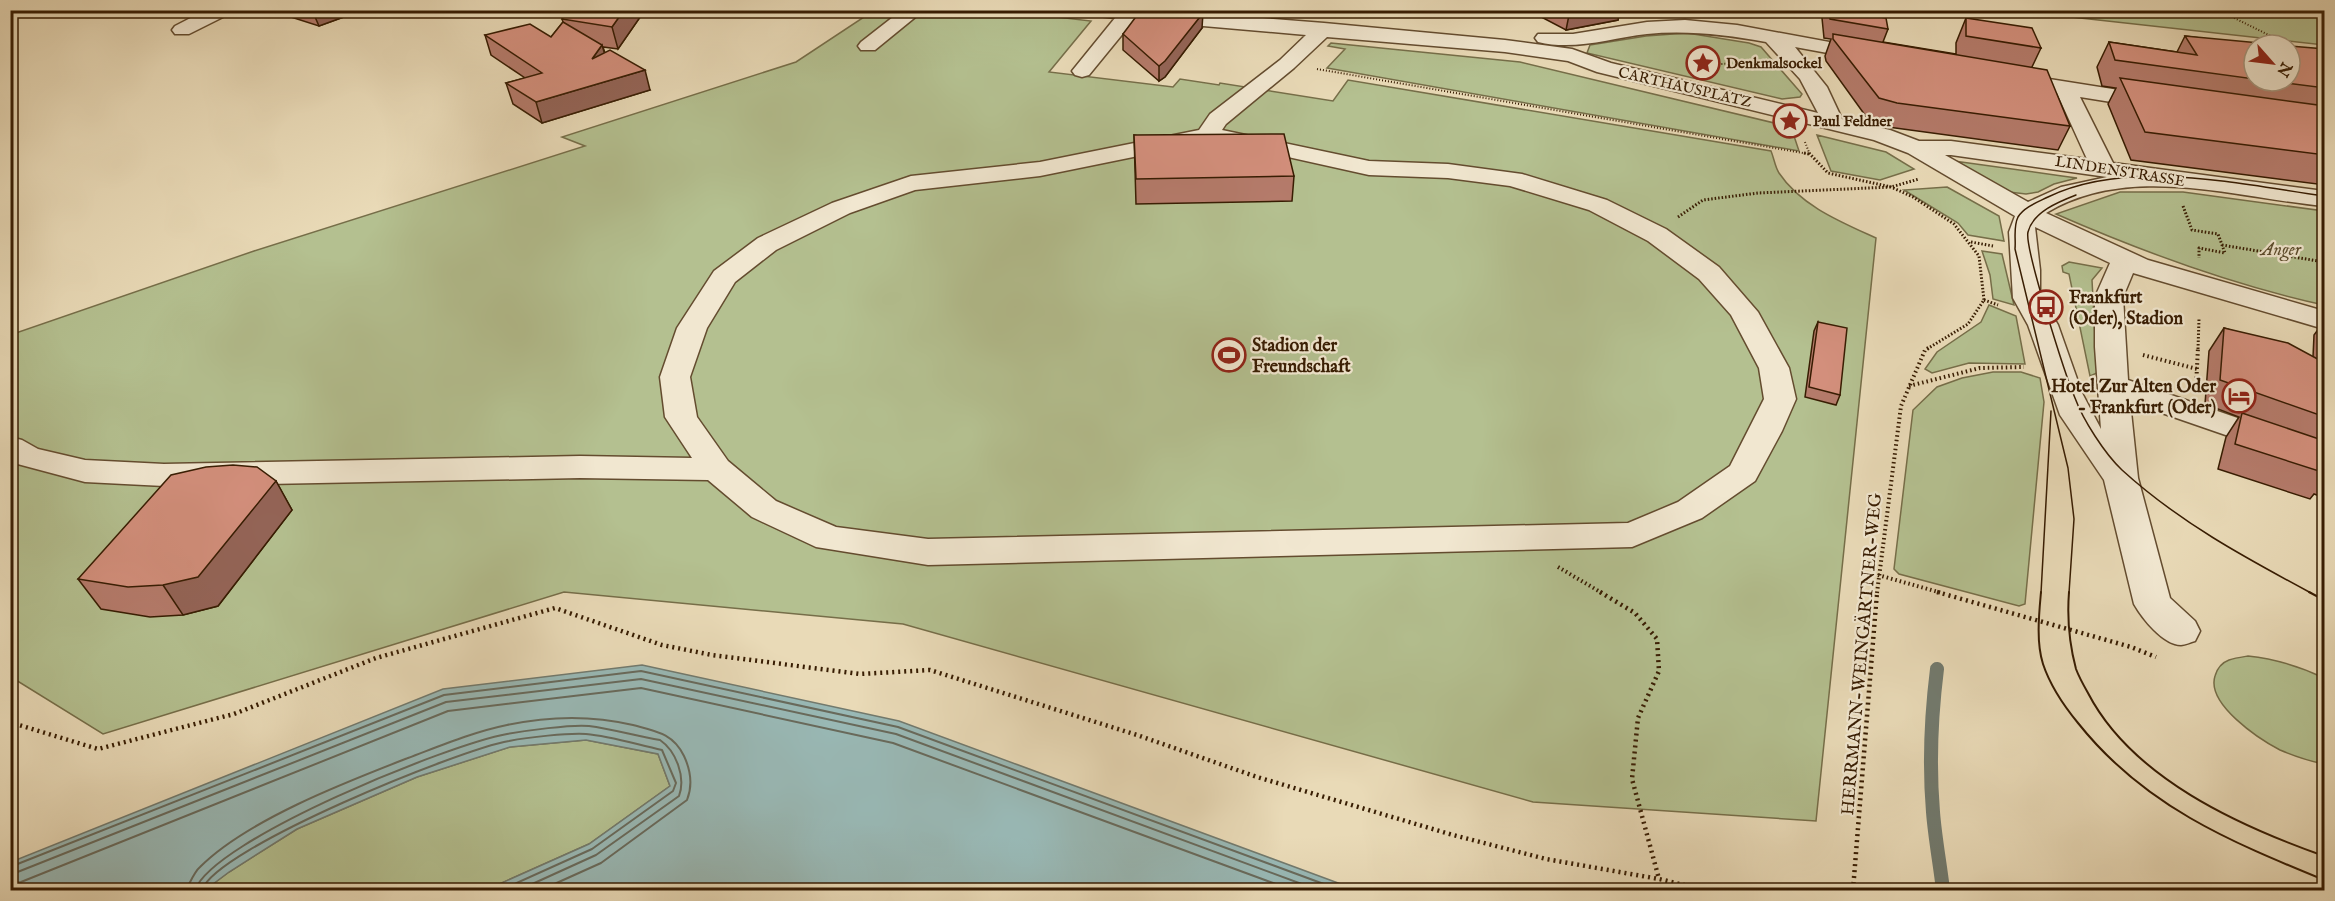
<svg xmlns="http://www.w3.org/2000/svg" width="2335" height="901" viewBox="0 0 2335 901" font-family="'IM FELL English',serif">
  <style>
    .green { fill: #b4c090; stroke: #766e49; stroke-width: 1.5 }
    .water { fill: #99b9b6; stroke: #727a6e; stroke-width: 1.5 }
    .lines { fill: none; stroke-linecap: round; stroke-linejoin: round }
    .shore { stroke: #686a5c; stroke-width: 2 }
    .stream { stroke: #727a6e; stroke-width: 14 }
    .minor-casing { stroke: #644c2f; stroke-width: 3 }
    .path-far3 { stroke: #371c02; stroke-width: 2; stroke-dasharray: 1 2; stroke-linecap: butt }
    .path-far2 { stroke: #371c02; stroke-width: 3; stroke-dasharray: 1.5 2; stroke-linecap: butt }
    .path-far1 { stroke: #371c02; stroke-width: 4; stroke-dasharray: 1.5 3; stroke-linecap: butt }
    .path { stroke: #371c02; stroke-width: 4.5; stroke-dasharray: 2 4; stroke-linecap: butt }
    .minor { fill: #f1e7d0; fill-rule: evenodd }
    .tram-far1 { stroke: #371c02; stroke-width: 1.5 }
    .tram { stroke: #371c02; stroke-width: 2 }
    .wall { fill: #b57b6b; stroke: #371c02; stroke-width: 1.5 }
    .shaded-wall { fill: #946457; stroke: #371c02; stroke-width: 1.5 }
    .building { fill: #d38f7c; stroke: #371c02; stroke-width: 1.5 }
    .labels { text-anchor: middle; stroke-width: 4.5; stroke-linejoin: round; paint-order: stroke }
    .far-poi-label { font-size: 15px; font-weight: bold; fill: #371c02; stroke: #f1e7d0; text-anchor: start }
    .far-street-label { font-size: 15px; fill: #371c02; stroke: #f1e7d0 }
    .park-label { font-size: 18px; font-style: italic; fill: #5c4d2d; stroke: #f1e7d0 }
    .poi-label { font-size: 18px; font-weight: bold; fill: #371c02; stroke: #f1e7d0; text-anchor: start }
    .street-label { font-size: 18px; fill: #371c02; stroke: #f1e7d0 }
  </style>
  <rect width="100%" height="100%" fill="#e9dab7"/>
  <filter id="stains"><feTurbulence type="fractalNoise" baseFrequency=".00333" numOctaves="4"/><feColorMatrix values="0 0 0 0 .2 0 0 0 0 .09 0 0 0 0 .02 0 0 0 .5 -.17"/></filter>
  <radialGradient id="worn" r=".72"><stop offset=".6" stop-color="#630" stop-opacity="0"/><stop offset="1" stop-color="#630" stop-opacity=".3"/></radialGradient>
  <!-- green -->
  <path class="green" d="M997,10L1091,21L1049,72L1173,87L1180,79L1219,85L1220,83L1333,101L1348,80L1771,151C1774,158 1775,167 1779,173C1801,206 1841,222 1876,238L1816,821L1533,802L903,624L564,592L103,734L11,677L10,335L254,251L585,146L562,137L796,62L873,11Z
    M2024,11H2324V45L2044,14Z
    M1687,33L1749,43L1761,47L1802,94L1800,97L1782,99L1587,53L1590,45L1646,36Z
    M1331,43L1520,62L1791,127L1799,151L1327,68L1345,49L1328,46Z
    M1817,135L1886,152L1914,169L1880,180L1831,171Z
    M1954,161L2062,176L2077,178L2054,184L2038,192L2026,194L2009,192Z
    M1947,187L1999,216L2004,241L1968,235L1958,223L1904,190Z
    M2120,192H2183L2324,211V305C2232,285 2143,252 2056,214Z
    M1982,251L2002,254L2014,305L1993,299L1990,275Z
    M2069,262L2102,268L2092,280L2097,373L2090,376L2069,274L2063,272L2062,266Z
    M1989,305L2016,316L2025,364L1969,363L1932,373L1925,369L1937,352L1981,322Z
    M1993,372H2021L2040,378L2044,402L2025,604L2019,606L1899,574L1894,569L1913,410L1937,387L1962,378Z
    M2248,656C2276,659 2299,666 2324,678V764C2309,761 2294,756 2280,750C2259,739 2206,704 2215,676C2217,669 2221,663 2229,660C2235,658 2242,657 2248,656Z
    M586,740L658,754L670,786L589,844L486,890H205L229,872L297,829L417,777L510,747Z"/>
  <!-- water -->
  <path class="water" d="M642,665L899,721L1357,890H486L589,844L670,786L658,754L586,740L510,747L417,777L297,829L229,872L205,890H11V862L443,689Z"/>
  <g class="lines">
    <!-- shore -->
    <path class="shore" d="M10,867L444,695L641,671L898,727L1340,890
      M10,875L446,702L641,679L896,734L1318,890
      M10,884L21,882L448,711L641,688L893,743L1292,890
      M186,890C190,883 194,872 200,867C247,820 346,782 408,758C440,746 473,732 507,725C549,716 591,715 633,725C655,731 673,733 684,756C691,771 693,785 687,800L601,863L541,890
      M195,890C214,839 450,744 507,734C524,731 572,724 589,726C612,729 636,736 660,740C676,751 686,777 679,796L596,855L519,890
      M202,890C216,848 461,749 509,741C529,737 567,733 586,734C611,736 638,745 662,750L676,783L673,791L592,849L501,890"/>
    <!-- stream -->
    <path class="stream" d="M1937,669C1931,717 1929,764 1933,812C1935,838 1940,864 1943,890"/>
    <!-- minor casing -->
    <g class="minor-casing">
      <path id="minor" d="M206,10H231L229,14L189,34H175L172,30L175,26Z
        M902,10H924L875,50H861L858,46L861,42Z
        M1080,10H1161L1324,23L1505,40L1572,49L1611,63L1818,113L1800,79L1766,42C1727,35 1687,30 1647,34C1611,38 1575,51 1538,42L1535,38L1538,34H1573L1647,22L1685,20L1737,25L1878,51L1881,55L1878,59L1871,61L1795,47L1827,87L1842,119L1890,130L1919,141H1951L2087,159L2057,93L2003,84L2000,79L2003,74L2011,73L2163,97L2166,102L2163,107L2155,109L2080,97L2113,163L2324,191V206C2235,198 2130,162 2046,213L2148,260L2324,311V329L2133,273L2123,297L2128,380L2324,448V469L2130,402L2138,478L2170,598L2195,621L2200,631L2195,641C2191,642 2185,645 2181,645C2163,645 2142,618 2134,604L2104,480L2060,415L2028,325L2013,298L2009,232L2015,216L1908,153L1874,140L1597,72L1568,61L1505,52L1327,37L1294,68L1226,124L1222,130L1369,161L1448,164L1522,174L1607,200L1666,229L1719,267L1758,312L1789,368L1796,399L1782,431L1755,481L1702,518L1632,547L928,565L816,547L752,517L708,480L580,478L164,486L85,482L10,462V437L22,440L38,449L85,460L164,464L580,456L692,458L665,417L660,377L677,328L714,271L758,238L832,203L911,176L1040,162L1199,130L1210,114L1280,60L1306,35L1134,20L1089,75L1082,77L1075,75L1072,71L1115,18L1082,14ZM1207,142L1252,149L1369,175L1448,178L1510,186L1589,210L1648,241L1699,279L1731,315L1759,368L1764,399L1730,466L1678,502L1628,523L928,539L836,527L776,501L728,461L697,417L690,377L707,328L735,282L776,250L850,213L915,190L1040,176ZM1945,155H1951L2107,177L2061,187L2028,202ZM2035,227L2110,263L2095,297V347L2101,429L2082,393L2058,325L2040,294V270Z"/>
    </g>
    <!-- path-far3 -->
    <path class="path-far3" d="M2218,10L2289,45
      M1692,63L1691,60L1705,59L1717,64
      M1710,67L1717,64L1761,63
      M1317,69L1809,154
      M1805,142L1810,155"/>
    <!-- path-far2 -->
    <path class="path-far2" d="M1804,153L1809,154
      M1809,153L1828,173L1891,187L1913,197L1954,224L1979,256L1984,300L1968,324L1927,349
      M2183,206L2192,230L2218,234L2225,253L2199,248V258
      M1678,217L1703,200L1758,193L1891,187L1919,179
      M1971,242L1993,246
      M2222,245L2324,262
      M1984,300L1998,305
      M2198,349L2199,319"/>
    <!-- path-far1 -->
    <path class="path-far1" d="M2143,355L2197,369
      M1909,386L1980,368L2024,367
      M2196,387L2198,347
      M1558,567L1602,593
      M1878,575L1942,593
      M1877,593L1901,406L1925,350L1930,347"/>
    <!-- path -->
    <path class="path" d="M1600,592L1635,613L1657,639L1659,671L1638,718L1632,779L1659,879L1705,890
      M1937,592L2131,647L2156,657
      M10,719L19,725L98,749L234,714L376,658L555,608L662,645L712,655L860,674L930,670L1137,735L1257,777L1453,835L1546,859L1659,879
      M1853,890L1877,592"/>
    <!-- minor -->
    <use href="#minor" class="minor"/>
    <!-- tram-far1 -->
    <path class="tram-far1" d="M2076,195C2058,202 2033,212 2028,232C2024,247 2066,377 2075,398C2083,420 2105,454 2122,470C2179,522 2244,557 2311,593
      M2041,593L2051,411
      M2069,593L2074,519L2068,468L2015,249C2016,239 2013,227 2018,217C2024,207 2038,202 2048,197C2130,158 2238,184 2324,196"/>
    <!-- tram -->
    <path class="tram" d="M2041,592C2039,614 2036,642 2043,664C2050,685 2064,706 2078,723C2144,806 2229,841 2324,880
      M2069,592C2067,618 2069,643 2076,669C2079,677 2084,686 2088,693C2132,778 2239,826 2324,856
      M2309,592L2324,600"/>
  </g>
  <!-- wall -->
  <path class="wall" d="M269,10H363L319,26Z
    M569,10H645L618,49L603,47L605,53L650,90L542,123L513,104L506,83L525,78L491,55L485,35L551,37L563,22L562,19Z
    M1193,10H1216L1215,12Z
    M1528,10H1620L1618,20L1566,30Z
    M1824,10H1863V14L1888,29L1883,42L1956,54V43L1966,18L2041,48L2032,67L2070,126L2058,150L1888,127L1870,122L1826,61L1825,56L1831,39L1824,38L1822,18Z
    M1202,28L1165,77L1159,81L1123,50V34Z
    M2185,36L2254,45V81H2290L2325,49V185L2131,160L2108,104L2116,88L2102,86L2097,67L2109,42L2177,52Z
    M1134,135L1294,176L1292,201L1136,204Z
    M2325,320V498L2314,494L2310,499L2218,469L2226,437L2239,417L2205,404L2209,351L2224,328L2313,357L2314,335Z
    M1818,322L1840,395L1836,405L1805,397L1814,331Z
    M276,481L292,510L218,606L183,615L150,617L101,609L78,579Z"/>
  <!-- shaded-wall -->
  <path class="shaded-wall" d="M312,10H363L319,26Z
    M624,10H645L618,49L612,27Z
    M1570,10H1620L1618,20L1566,30Z
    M1203,13L1202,28L1165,77L1159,81V66Z
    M602,45L608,65L592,59Z
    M645,70L650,90L542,123L536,102Z
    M276,481L292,510L218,606L183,615L163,585Z"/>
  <!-- building -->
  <path class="building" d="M569,10H624L612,27L562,19Z
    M1141,10H1170L1203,13L1165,61L1159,66L1123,34Z
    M1829,10H1863V14L1886,18L1888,29L1830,19Z
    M1966,18L2032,28L2041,48L1966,36Z
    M563,22L602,45L592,59L610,50L645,70L536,102L506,83L542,73L485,35L530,24L551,37Z
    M1833,34L2047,70L2070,126L1897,103L1879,98L1833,39Z
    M2185,36L2281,45H2254V79L2115,60L2109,42L2197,55Z
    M2290,46L2325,49V88L2271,81H2290Z
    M2120,78L2325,106V155L2145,132Z
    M1284,134L1294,176L1136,179L1134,135Z
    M1818,322L1847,328L1840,395L1809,387Z
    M2224,328L2288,343L2325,363V417L2220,380Z
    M2242,413L2325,441V473L2235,444Z
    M233,465L257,467L276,481L198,577L163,585L128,587L78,579L171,475L206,467Z"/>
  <!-- icons -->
  <defs>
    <g id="sight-ring" transform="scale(1.725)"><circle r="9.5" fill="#f1e7d0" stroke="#8f2418" stroke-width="1.5"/><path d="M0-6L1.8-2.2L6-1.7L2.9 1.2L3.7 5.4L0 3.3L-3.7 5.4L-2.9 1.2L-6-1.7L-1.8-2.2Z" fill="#8f2418"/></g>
    <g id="bus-ring" transform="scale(1.725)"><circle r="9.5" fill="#f1e7d0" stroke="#8f2418" stroke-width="1.5"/><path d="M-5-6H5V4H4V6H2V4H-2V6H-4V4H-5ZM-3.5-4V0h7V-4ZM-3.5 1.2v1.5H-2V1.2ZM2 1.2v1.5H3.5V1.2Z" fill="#8f2418"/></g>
    <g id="stadium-ring" transform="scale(1.725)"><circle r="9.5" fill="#f1e7d0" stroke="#8f2418" stroke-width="1.5"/><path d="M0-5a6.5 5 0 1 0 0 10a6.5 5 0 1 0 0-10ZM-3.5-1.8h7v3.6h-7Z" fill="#8f2418"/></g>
    <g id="hotel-ring" transform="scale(1.725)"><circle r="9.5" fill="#f1e7d0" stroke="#8f2418" stroke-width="1.5"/><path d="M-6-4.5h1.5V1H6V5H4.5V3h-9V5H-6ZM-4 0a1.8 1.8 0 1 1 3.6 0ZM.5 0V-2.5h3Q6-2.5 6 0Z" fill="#8f2418"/></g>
  </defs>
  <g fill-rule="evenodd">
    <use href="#sight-ring" x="1703" y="63"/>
    <use href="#sight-ring" x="1790" y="121"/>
    <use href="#bus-ring" x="2046" y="307"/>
    <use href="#stadium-ring" x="1229" y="355"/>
    <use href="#hotel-ring" x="2239" y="396"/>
  </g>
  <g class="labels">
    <!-- far-poi labels -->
    <g class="far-poi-label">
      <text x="1726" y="68">Denkmalsockel</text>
      <text x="1813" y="126">Paul Feldner</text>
    </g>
    <!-- far-street labels -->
    <g class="far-street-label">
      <text transform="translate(1685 87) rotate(13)" y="5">CARTHAUSPLATZ</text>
      <text transform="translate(2120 171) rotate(9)" y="5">LINDENSTRASSE</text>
    </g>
    <!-- park labels -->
    <g class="park-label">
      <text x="2281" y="255">Anger</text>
    </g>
    <!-- poi labels -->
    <g class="poi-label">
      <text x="2069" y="303">Frankfurt<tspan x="2069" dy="21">(Oder), Stadion</tspan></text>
      <text x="1252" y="351">Stadion der<tspan x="1252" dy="21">Freundschaft</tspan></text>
      <text x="2216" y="392" text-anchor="end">Hotel Zur Alten Oder<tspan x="2216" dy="21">- Frankfurt (Oder)</tspan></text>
    </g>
    <!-- street labels -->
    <g class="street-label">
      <text transform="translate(1861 654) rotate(-85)" y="6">HERRMANN-WEINGÄRTNER-WEG</text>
    </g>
  </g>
  <!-- margin -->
  <rect width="2335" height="901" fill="none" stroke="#e9dab7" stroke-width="36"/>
  <rect x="12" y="12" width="2311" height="877" fill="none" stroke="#371c02" stroke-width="3"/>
  <rect x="18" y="18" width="2299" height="865" fill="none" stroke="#371c02" stroke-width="1.5"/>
  <!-- north arrow -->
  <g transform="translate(2272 63) rotate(118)"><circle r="28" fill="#f1e7d0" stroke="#a7967e" stroke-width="1.5"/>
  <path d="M0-4.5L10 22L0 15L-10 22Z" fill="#8f2418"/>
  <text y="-9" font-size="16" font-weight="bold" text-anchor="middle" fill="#371c02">N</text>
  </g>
  <rect width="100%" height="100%" filter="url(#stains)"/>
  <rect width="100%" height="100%" fill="url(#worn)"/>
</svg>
